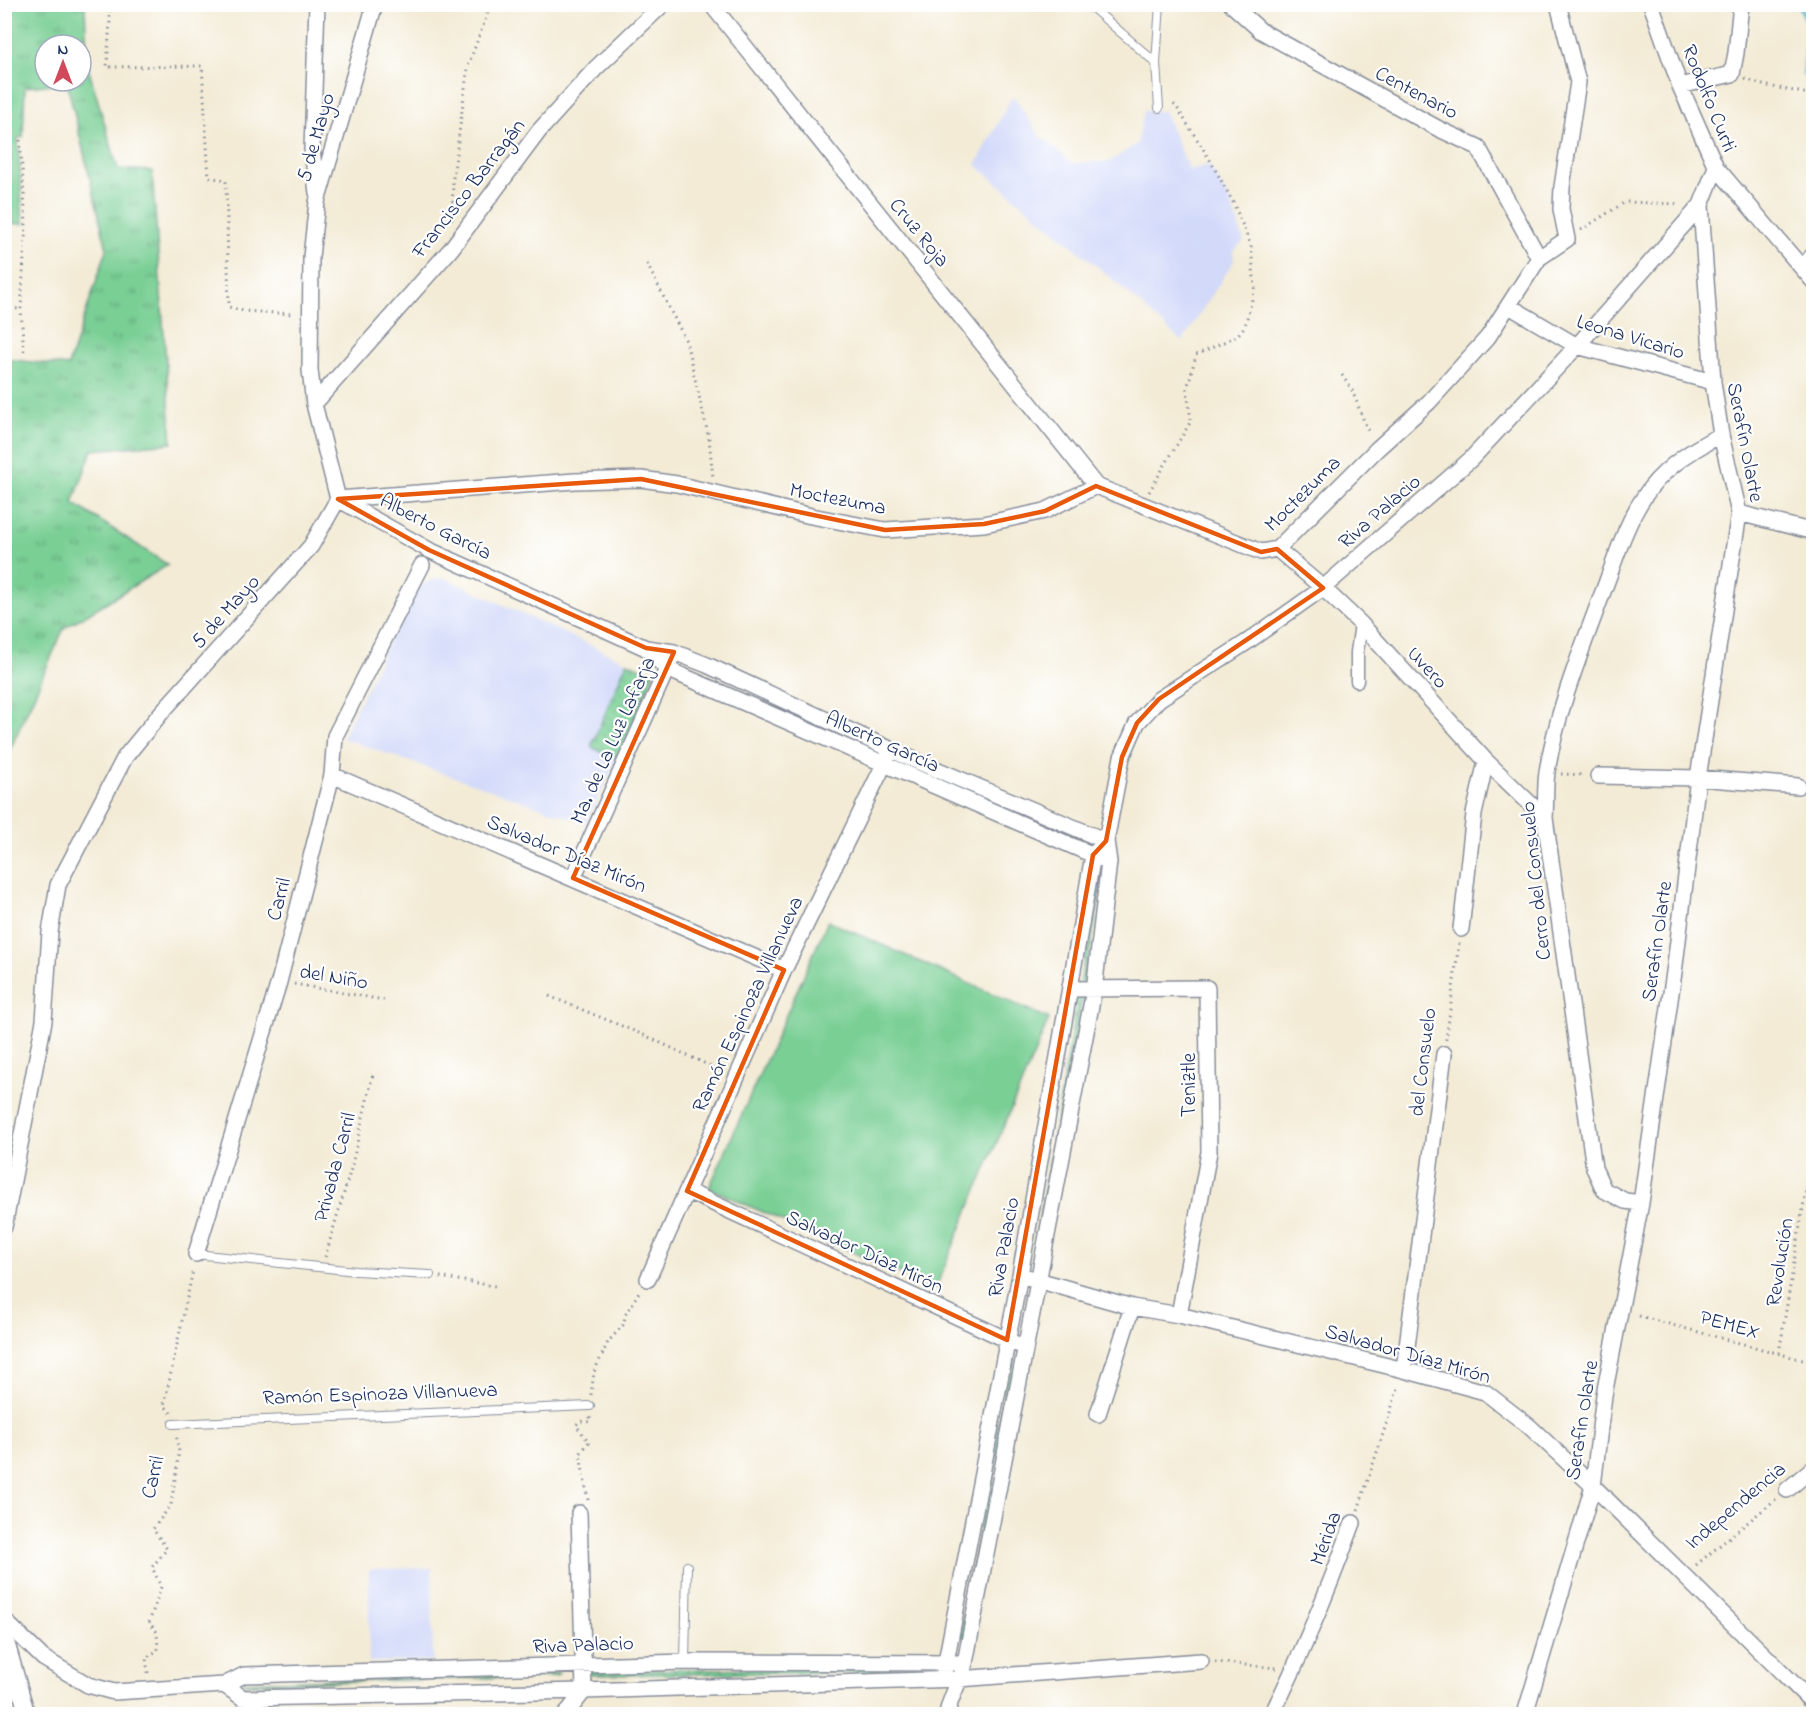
<svg xmlns="http://www.w3.org/2000/svg" width="1818" height="1719" viewBox="0 0 1818 1719" font-family="'Indie Flower',sans-serif">
  <style>
    .built { fill: #d2d9f9 }
    .grass { fill: url(#grass-tufts); stroke: #4a7f79; stroke-width: 1.5; fill-rule: evenodd }
    .park { fill: url(#park-dots); stroke: #4a7f79; stroke-width: 1.5 }
    .pitch { fill: #79cf94; stroke: #4a7f79; stroke-width: 1.5 }
    .lines { fill: none; stroke-linecap: round; stroke-linejoin: round }
    .stream { stroke: #4bb1ca; stroke-width: 5 }
    .service-casing { stroke: #878d9a; stroke-width: 10 }
    .pedestrian-casing { stroke: #878d9a; stroke-width: 15 }
    .minor-casing { stroke: #878d9a; stroke-width: 18 }
    .path { stroke: #878d9a; stroke-width: 3; stroke-dasharray: 1.5 4.5; stroke-linecap: butt }
    .service { stroke: #fff; stroke-width: 8 }
    .pedestrian { stroke: #fff; stroke-width: 12 }
    .minor { stroke: #fff; stroke-width: 15 }
    .marked { fill: none; stroke: #e8590c; stroke-width: 4.5; stroke-linejoin: round }
    .labels { text-anchor: middle; stroke-width: 4.5; stroke-linejoin: round; paint-order: stroke }
    .street-label { font-size: 21px; fill: #1b2f5e; stroke: #fff }
  </style>
  <defs>
    <pattern id="grass-tufts" width="24" height="20" patternUnits="userSpaceOnUse" patternTransform="scale(1.5)"><rect width="24" height="20" fill="#79cf94"/><path d="M3 7l-1-3M5 7V3M7 7l1-3M15 17l-1-3M17 17v-4M19 17l1-3" fill="none" stroke="#62a87c"/></pattern>
    <pattern id="park-dots" width="8" height="8" patternUnits="userSpaceOnUse" patternTransform="scale(1.5)"><rect width="8" height="8" fill="#79cf94"/><path d="M2 2h.1M6 6h.1" fill="none" stroke="#62a87c" stroke-width="1.8" stroke-linecap="round"/></pattern>
  </defs>
  <rect width="100%" height="100%" fill="#fff"/>
  <filter id="ink" filterUnits="userSpaceOnUse"><feTurbulence type="fractalNoise" baseFrequency=".0167" numOctaves="2"/><feDisplacementMap in="SourceGraphic" scale="12" xChannelSelector="R" yChannelSelector="G"/><feConvolveMatrix kernelMatrix="1 2 1 2 8 2 1 2 1" color-interpolation-filters="sRGB"/></filter>
  <filter id="wash" filterUnits="userSpaceOnUse"><feTurbulence type="fractalNoise" baseFrequency=".008" numOctaves="4" result="noise"/><feDisplacementMap in="SourceGraphic" scale="24" xChannelSelector="R" yChannelSelector="G"/><feGaussianBlur stdDeviation="1.35" result="paint"/><feColorMatrix in="noise" values="0 0 0 0 0 0 0 0 0 0 0 0 0 0 0 0 0 1.4 0 .05"/><feComposite in="paint" operator="in"/></filter>
  <g filter="url(#wash)">
    <rect width="100%" height="100%" fill="#f3ebd5"/>
    <!-- built -->
    <path class="built" d="M1013,95L1039,135L1072,163L1109,162L1137,144L1144,111H1164L1189,170L1209,165L1230,201L1244,241L1233,251L1234,261L1182,342L1119,285L976,165Z
      M445,578L627,662L592,746L618,758L586,823L342,738L413,592L430,580Z
      M432,1568L433,1661L369,1662V1569Z"/>
    <!-- grass -->
    <path class="grass" d="M5,4L85,5L87,64L118,169L152,171L172,443L92,450L73,503L168,565L64,628L5,761V359L68,366L107,249L67,83L25,87L23,137L18,138L23,224L5,223ZM45,45H81V81H45Z"/>
    <!-- park -->
    <path class="park" d="M627,662L654,674L618,758L591,747Z
      M1098,879L1102,881L1040,1246L1037,1248L1035,1246Z
      M1013,1356L1015,1359L966,1636L963,1638L960,1635L1010,1358Z
      M889,1666L891,1669L889,1672L591,1675L588,1671Z
      M559,1673L556,1676L247,1684L244,1682Z"/>
    <!-- pitch -->
    <path class="pitch" d="M828,921L1049,1019L935,1289L709,1188Z"/>
    <g class="lines">
      <!-- stream -->
      <path class="stream" d="M1799,4L1809,23L1805,75"/>
    </g>
  </g>
  <g filter="url(#ink)">
    <g class="lines">
      <!-- service casing -->
      <g class="service-casing">
        <path id="service" d="M1088,4L1156,63
          M1159,108L1156,63L1160,4
          M196,1254L356,1271L430,1275
          M173,1424L590,1406
          M685,1662L687,1566"/>
      </g>
      <!-- pedestrian casing -->
      <g class="pedestrian-casing">
        <path id="pedestrian" d="M1357,681V652L1361,624"/>
      </g>
      <!-- minor casing -->
      <g class="minor-casing">
        <path id="minor" d="M711,4L1096,486
          M1231,4L1261,31L1439,129L1478,147L1539,258
          M1651,4L1680,86L1716,167L1814,282
          M1680,86L1732,74L1736,53L1741,4
          M317,193L312,149L317,4
          M1802,268L1814,254
          M1509,306L1577,346L1713,382
          M314,404L451,249L539,131L596,68L663,4
          M338,499L575,481L641,479L677,484L811,516L885,530L984,524L1045,511L1096,486L1261,552L1277,549L1377,449L1429,402L1488,337L1539,258L1567,239L1561,209L1562,187L1578,82L1558,4
          M338,499L429,550L646,648L674,652L707,665L905,756L1106,841
          M1739,513L1814,532
          M1277,549L1323,588L1361,624L1486,761L1545,818
          M646,648L667,669L1102,859
          M332,775L784,970
          M1598,776L1698,778L1798,786
          M573,878L670,662
          M1461,929L1474,814L1486,761
          M1070,989L1207,988L1209,1152L1179,1315
          M687,1191L1016,1344
          M1641,1203L1625,1201L1604,1190L1594,1168L1545,818C1546,803 1545,787 1547,772C1557,709 1582,649 1604,589C1616,558 1625,525 1644,497C1661,470 1693,449 1721,435
          M4,1227L44,1021L50,932L58,885L125,757L161,713L311,546L338,499L314,404L310,370L311,257L317,202L375,4
          M196,1254L279,982L332,775L335,736L422,565
          M1020,1275L1132,1307L1179,1315L1404,1370L1485,1392L1530,1427L1593,1486L1814,1704
          M648,1279L784,970L891,750
          M1404,1370L1444,1054
          M1098,1414L1132,1307
          M1787,1490L1814,1467
          M4,1620L43,1658L88,1685L114,1692L224,1685L244,1675L685,1662L965,1663
          M4,1633L27,1714
          M944,1672L1020,1275L1093,855L1106,841
          M224,1685L243,1698L584,1691L959,1679L1201,1661
          M566,1714L584,1691L579,1513
          M947,1714C950,1696 961,1681 965,1663L1094,990L1109,862L1106,841L1122,757L1137,723L1159,699L1247,642L1323,588L1471,459L1577,346L1701,205
          M1272,1714C1303,1652 1329,1588 1353,1523
          M1525,1714L1593,1486L1604,1395L1641,1203L1675,965L1698,778L1739,513L1721,435L1713,382L1701,205L1716,167"/>
      </g>
      <!-- path -->
      <path class="path" d="M111,4L107,67L202,66L209,177L226,180L229,307L243,311L294,314
        M1745,79L1763,85L1814,95
        M20,140L26,223L21,309L24,354
        M452,220L453,178L468,66L491,4
        M1581,230L1625,202L1680,204
        M647,264L686,341L709,438L713,478
        M4,308L21,309
        M1342,375L1352,390L1369,434
        M1149,492L1191,421L1187,389L1196,355L1237,336L1245,326L1255,288L1251,246L1234,204L1210,160L1176,106L1170,102
        M1561,774L1584,775
        M1814,802L1811,832L1814,833
        M294,984L384,1000
        M549,996L646,1036L723,1072
        M1446,1040L1459,943
        M325,1257L351,1169L373,1074
        M440,1277L495,1286
        M1639,1316L1814,1363
        M1779,1353L1814,1141
        M591,1395L594,1372L608,1342L623,1325L626,1314L639,1292
        M171,1413L164,1405L193,1270
        M588,1500L580,1454L589,1442L576,1425L580,1421L590,1422V1417
        M1358,1510L1399,1385
        M1696,1565L1776,1499
        M1215,1662L1277,1668
        M148,1673L146,1658L158,1650L157,1632L149,1623L161,1587L152,1567L167,1549L153,1529L171,1505L179,1452L176,1434"/>
      <!-- service -->
      <use href="#service" class="service"/>
      <!-- pedestrian -->
      <use href="#pedestrian" class="pedestrian"/>
      <!-- minor -->
      <use href="#minor" class="minor"/>
    </g>
  </g>
  <!-- marked area -->
  <path class="marked" d="M641,479L885,530L984,524L1045,511L1096,486L1261,552L1277,549L1323,588L1159,699L1137,723L1122,757L1106,841L1093,855L1007,1340L687,1191L784,970L573,878L674,652L646,648L429,550L338,499Z"/>
  <g class="labels">
    <!-- street labels -->
    <g class="street-label">
      <text transform="translate(1417 92) rotate(28)" y="7">Centenario</text>
      <text transform="translate(1710 98) rotate(68)" y="7">Rodolfo Curti</text>
      <text transform="translate(315 137) rotate(-74)" y="7">5 de Mayo</text>
      <text transform="translate(468 188) rotate(-52)" y="7">Francisco Barragán</text>
      <text transform="translate(920 232) rotate(51)" y="7">Cruz Roja</text>
      <text transform="translate(1631 336) rotate(17)" y="7">Leona Vicario</text>
      <text transform="translate(1746 442) rotate(79)" y="7">Serafín Olarte</text>
      <text transform="translate(1302 493) rotate(-45)" y="7">Moctezuma</text>
      <text transform="translate(838 498) rotate(11)" y="7">Moctezuma</text>
      <text transform="translate(1379 511) rotate(-41)" y="7">Riva Palacio</text>
      <text transform="translate(436 526) rotate(27)" y="7">Alberto García</text>
      <text transform="translate(225 611) rotate(-48)" y="7">5 de Mayo</text>
      <text transform="translate(1428 667) rotate(47)" y="7">Uvero</text>
      <text transform="translate(612 740) rotate(-66)" y="7">Ma. de La Luz Lafarja</text>
      <text transform="translate(883 741) rotate(24)" y="7">Alberto García</text>
      <text transform="translate(567 853) rotate(23)" y="7">Salvador Díaz Mirón</text>
      <text transform="translate(1535 881) rotate(-96)" y="7">Cerro del Consuelo</text>
      <text transform="translate(278 899) rotate(-75)" y="7">Carril</text>
      <text transform="translate(1656 941) rotate(-82)" y="7">Serafín Olarte</text>
      <text transform="translate(334 976) rotate(10)" y="7">del Niño</text>
      <text transform="translate(747 1004) rotate(-65)" y="7">Ramón Espinoza Villanueva</text>
      <text transform="translate(1422 1062) rotate(-83)" y="7">del Consuelo</text>
      <text transform="translate(1188 1085) rotate(-90)" y="7">Teniztle</text>
      <text transform="translate(334 1167) rotate(-75)" y="7">Privada Carril</text>
      <text transform="translate(1003 1247) rotate(-80)" y="7">Riva Palacio</text>
      <text transform="translate(865 1251) rotate(25)" y="7">Salvador Díaz Mirón</text>
      <text transform="translate(1779 1262) rotate(-81)" y="7">Revolución</text>
      <text transform="translate(1730 1324) rotate(15)" y="7">PEMEX</text>
      <text transform="translate(1408 1353) rotate(16)" y="7">Salvador Díaz Mirón</text>
      <text transform="translate(380 1393) rotate(-2)" y="7">Ramón Espinoza Villanueva</text>
      <text transform="translate(1581 1420) rotate(-81)" y="7">Serafín Olarte</text>
      <text transform="translate(152 1477) rotate(-77)" y="7">Carril</text>
      <text transform="translate(1735 1505) rotate(-40)" y="7">Independencia</text>
      <text transform="translate(1325 1538) rotate(-70)" y="7">Mérida</text>
      <text transform="translate(583 1644) rotate(-2)" y="7">Riva Palacio</text>
    </g>
  </g>
  <!-- margin -->
  <rect width="1818" height="1719" fill="none" stroke="#fff" stroke-width="24"/>
  <!-- north arrow -->
  <g transform="translate(63 63)"><circle r="28" fill="#ffffff" stroke="#a4acbf" stroke-width="1.5"/>
  <path d="M0-4.5L10 22L0 15L-10 22Z" fill="#d1495b"/>
  <text y="-9" font-size="16" font-weight="bold" text-anchor="middle" fill="#1b2f5e">N</text>
  </g>
</svg>
